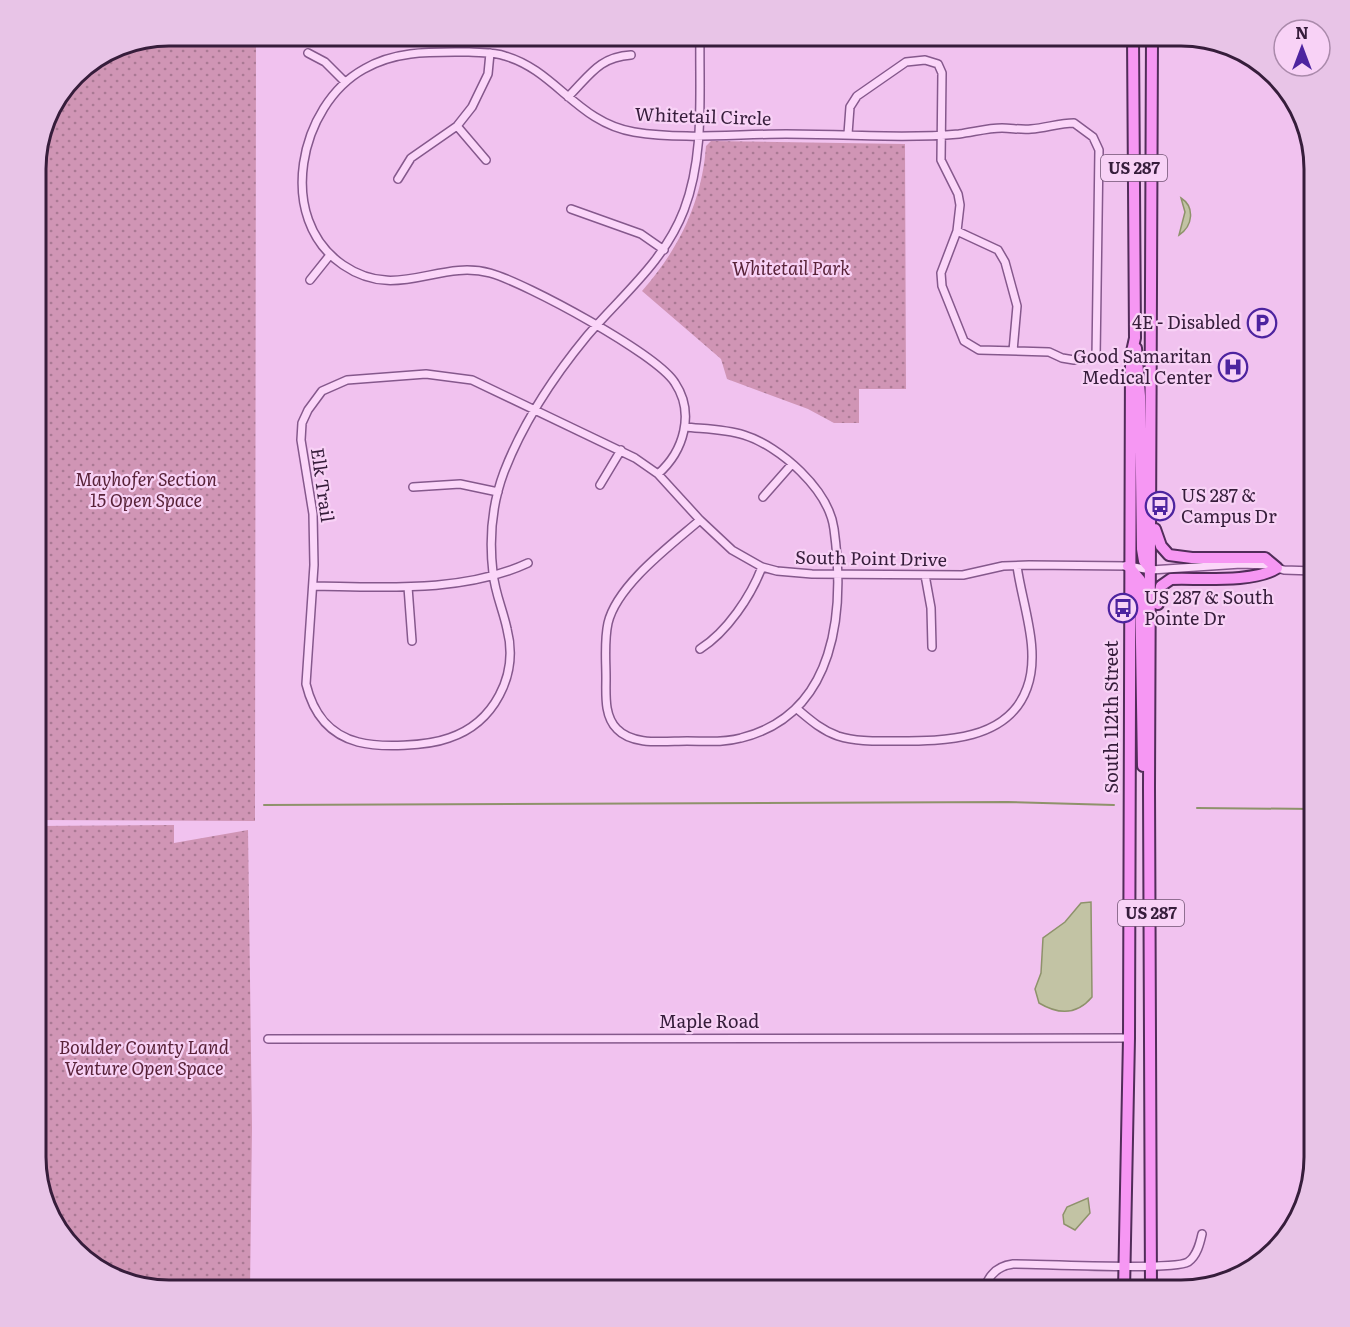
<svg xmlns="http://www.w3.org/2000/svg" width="1350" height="1327" viewBox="0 0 1350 1327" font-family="Literata,serif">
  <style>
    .park { fill: url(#park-dots) }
    .water { fill: #c2c3a4; stroke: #8e926b; stroke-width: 1.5 }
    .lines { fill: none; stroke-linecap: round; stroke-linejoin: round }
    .stream { stroke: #8e926b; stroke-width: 2 }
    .minor-casing { stroke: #85588c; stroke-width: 10 }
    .primary-casing { stroke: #512c59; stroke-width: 14 }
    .minor { stroke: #fbd6f9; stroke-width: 7 }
    .primary { stroke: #f697f3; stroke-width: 10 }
    .labels { text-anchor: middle; stroke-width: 4.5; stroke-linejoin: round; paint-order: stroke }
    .shield { fill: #f8d2f6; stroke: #705373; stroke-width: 1.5 }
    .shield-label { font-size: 16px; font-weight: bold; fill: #361d3b }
    .street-label { font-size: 18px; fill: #361d3b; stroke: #f8d2f6 }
    .park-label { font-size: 18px; font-style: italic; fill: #582238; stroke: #f8d2f6 }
    .poi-label { font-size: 18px; fill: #361d3b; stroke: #f8d2f6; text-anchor: end }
    .rim { fill: none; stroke: #361d3b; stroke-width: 3 }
  </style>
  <defs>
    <pattern id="park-dots" width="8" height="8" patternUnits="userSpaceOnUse" patternTransform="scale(1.5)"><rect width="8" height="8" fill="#d095b5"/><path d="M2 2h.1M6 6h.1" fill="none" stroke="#aa7994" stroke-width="1.8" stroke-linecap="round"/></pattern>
  </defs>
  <rect width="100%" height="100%" fill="#f1c2ef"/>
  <!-- park -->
  <path class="park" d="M170,36H256L255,821L36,820V161L50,111L81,69L119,46Z
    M711,141L905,144L906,389H859V423H834L808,409L727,379L721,359L642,291C679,249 702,202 706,146Z
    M174,825V843L248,830L252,1127L250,1291H170L118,1281L69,1246L46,1208L36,1157V826Z"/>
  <!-- water -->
  <path class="water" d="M1181,198C1195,207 1193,226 1179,235L1185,212Z
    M1091,902L1092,997C1077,1015 1059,1015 1039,1003L1035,989L1041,973L1043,938L1065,922L1081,903Z
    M1088,1198L1090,1213L1075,1230L1064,1224L1063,1215L1067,1207Z"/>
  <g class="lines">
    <!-- stream -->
    <path class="stream" d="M264,805L1008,802L1114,805
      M1197,808L1314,809
      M1167,1284L1175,1291
      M1081,1291L1085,1288L1115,1282"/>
    <!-- minor casing -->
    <g class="minor-casing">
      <path id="minor" d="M700,36C699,93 705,155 684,210C664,262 622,295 587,336C554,376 523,423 504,472C492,504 489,539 493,573C495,593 503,610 507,629C519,675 494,723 449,738C427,746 381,748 358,742C328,734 313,713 306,684L314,565L313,514L301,440L302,423L308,410L322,391L347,380L426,374L472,380L635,458L658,474L700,520L732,550L762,567L777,571L812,574L963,575L1003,566L1029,565L1128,566L1151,570L1241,564L1267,565L1284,570L1314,571
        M308,53L325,62L345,82
        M568,97C590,75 599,57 631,55
        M457,126L486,160
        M398,179L411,158L457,126L472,107L488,74L490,53
        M571,209L641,234L664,250
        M957,231L998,250L1005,262L1017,306L1013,351
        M310,280L330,255
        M685,427C704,429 725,429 744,435C780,446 829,490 834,529C845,610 837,714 741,738C723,743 705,741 687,741C665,741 633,746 617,729C604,716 606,695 606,678C606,660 604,641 608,623C617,585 671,545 700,520
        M658,474C684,451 695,413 675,383C657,354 526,283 490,273C438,259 397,302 343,265C275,219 299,105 364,69C396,50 433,52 469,52C481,53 494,52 505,56C555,70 578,123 634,132C683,140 736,134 786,134C843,134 903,139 959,134C974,132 988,128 1002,128C1012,128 1021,130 1031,129C1046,128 1059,123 1074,123L1093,137L1099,150L1096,358L1074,360L1062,358L1049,352L979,350L964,341L942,286L941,273L957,231L960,205L958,194L941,160L942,73L938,64L925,60L906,62L857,96L850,107L848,134
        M600,485L621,450
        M413,487L460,484L498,492
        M763,497L792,464
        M925,575L931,608L932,647
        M314,586C384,587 463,593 528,563
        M408,587L412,641
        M700,649C727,632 751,596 762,567
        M796,708C809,719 821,730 838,736C857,742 877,741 897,741C944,741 1008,741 1027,688C1041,650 1022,604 1017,566
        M268,1039L1129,1038
        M984,1291C988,1275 997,1266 1013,1264C1041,1264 1173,1271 1188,1262C1197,1256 1200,1243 1202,1234"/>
    </g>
    <!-- primary casing -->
    <g class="primary-casing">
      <path id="primary" d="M1136,348L1140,396L1142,549L1144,561L1151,569
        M1155,529L1161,546L1169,555L1192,558H1265L1277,568C1254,583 1200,578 1171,579L1161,586L1158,604
        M1128,566L1140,580L1143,766
        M1124,1291L1129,1038L1131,356L1135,338L1133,36
        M1151,1291L1149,788L1152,36"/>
    </g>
    <!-- minor -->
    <use href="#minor" class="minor"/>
    <!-- primary -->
    <use href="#primary" class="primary"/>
  </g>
  <!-- icons -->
  <defs>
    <g id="parking-ring" transform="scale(1.5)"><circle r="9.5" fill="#f8d2f6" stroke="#4d249f" stroke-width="1.5"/><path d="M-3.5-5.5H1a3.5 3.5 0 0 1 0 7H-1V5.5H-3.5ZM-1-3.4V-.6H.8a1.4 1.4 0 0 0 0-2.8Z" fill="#4d249f"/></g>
    <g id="hospital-ring" transform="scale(1.5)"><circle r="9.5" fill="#f8d2f6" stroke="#4d249f" stroke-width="1.5"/><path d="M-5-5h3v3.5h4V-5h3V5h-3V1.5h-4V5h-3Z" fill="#4d249f"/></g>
    <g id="bus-ring" transform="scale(1.5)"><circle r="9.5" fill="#f8d2f6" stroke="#4d249f" stroke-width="1.5"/><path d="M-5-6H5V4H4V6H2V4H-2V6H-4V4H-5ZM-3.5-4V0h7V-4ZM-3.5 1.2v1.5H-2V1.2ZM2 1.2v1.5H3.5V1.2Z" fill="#4d249f"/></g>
  </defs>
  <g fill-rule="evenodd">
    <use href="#parking-ring" x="1262" y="323"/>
    <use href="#hospital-ring" x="1233" y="367"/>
    <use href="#bus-ring" x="1160" y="506"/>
    <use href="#bus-ring" x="1123" y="608"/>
  </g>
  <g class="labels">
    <!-- shield labels -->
    <g class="shield">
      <rect x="1101" y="155" width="66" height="26" rx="4.5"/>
      <rect x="1118" y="900" width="66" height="26" rx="4.5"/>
    </g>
    <g class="shield-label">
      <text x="1134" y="174">US 287</text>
      <text x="1151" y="919">US 287</text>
    </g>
    <!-- street labels -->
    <g class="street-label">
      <text transform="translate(703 117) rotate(2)" y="6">Whitetail Circle</text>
      <text transform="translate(322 485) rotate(82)" y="6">Elk Trail</text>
      <text transform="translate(871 559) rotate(1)" y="6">South Point Drive</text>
      <text transform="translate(1112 717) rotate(-90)" y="6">South 112th Street</text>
      <text x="709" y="1028">Maple Road</text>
    </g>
    <!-- park labels -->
    <g class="park-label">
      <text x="791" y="275">Whitetail Park</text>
      <text x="146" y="486">Mayhofer Section<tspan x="146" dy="21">15 Open Space</tspan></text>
      <text x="144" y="1054">Boulder County Land<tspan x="144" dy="21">Venture Open Space</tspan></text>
    </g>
    <!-- poi labels -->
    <g class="poi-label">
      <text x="1241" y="329">4E - Disabled</text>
      <text x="1212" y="363">Good Samaritan<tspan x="1212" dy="21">Medical Center</tspan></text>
      <text x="1181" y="502" text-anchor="start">US 287 &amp;<tspan x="1181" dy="21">Campus Dr</tspan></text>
      <text x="1144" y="604" text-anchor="start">US 287 &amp; South<tspan x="1144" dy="21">Pointe Dr</tspan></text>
    </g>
  </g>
  <!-- crop -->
  <path d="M0 0H1350V1327H0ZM169 46H1181A123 123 0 0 1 1304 169V1157A123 123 0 0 1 1181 1280H169A123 123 0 0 1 46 1157V169A123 123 0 0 1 169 46Z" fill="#e8c4e7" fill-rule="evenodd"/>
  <path class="rim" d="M169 46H1181A123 123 0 0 1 1304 169V1157A123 123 0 0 1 1181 1280H169A123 123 0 0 1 46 1157V169A123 123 0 0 1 169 46Z"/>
  <!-- north arrow -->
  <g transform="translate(1302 48)"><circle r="28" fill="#f8d2f6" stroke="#aa8aab" stroke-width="1.5"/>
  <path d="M0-4.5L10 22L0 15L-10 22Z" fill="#4d249f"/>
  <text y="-9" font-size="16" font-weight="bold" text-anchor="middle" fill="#361d3b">N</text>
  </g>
</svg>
